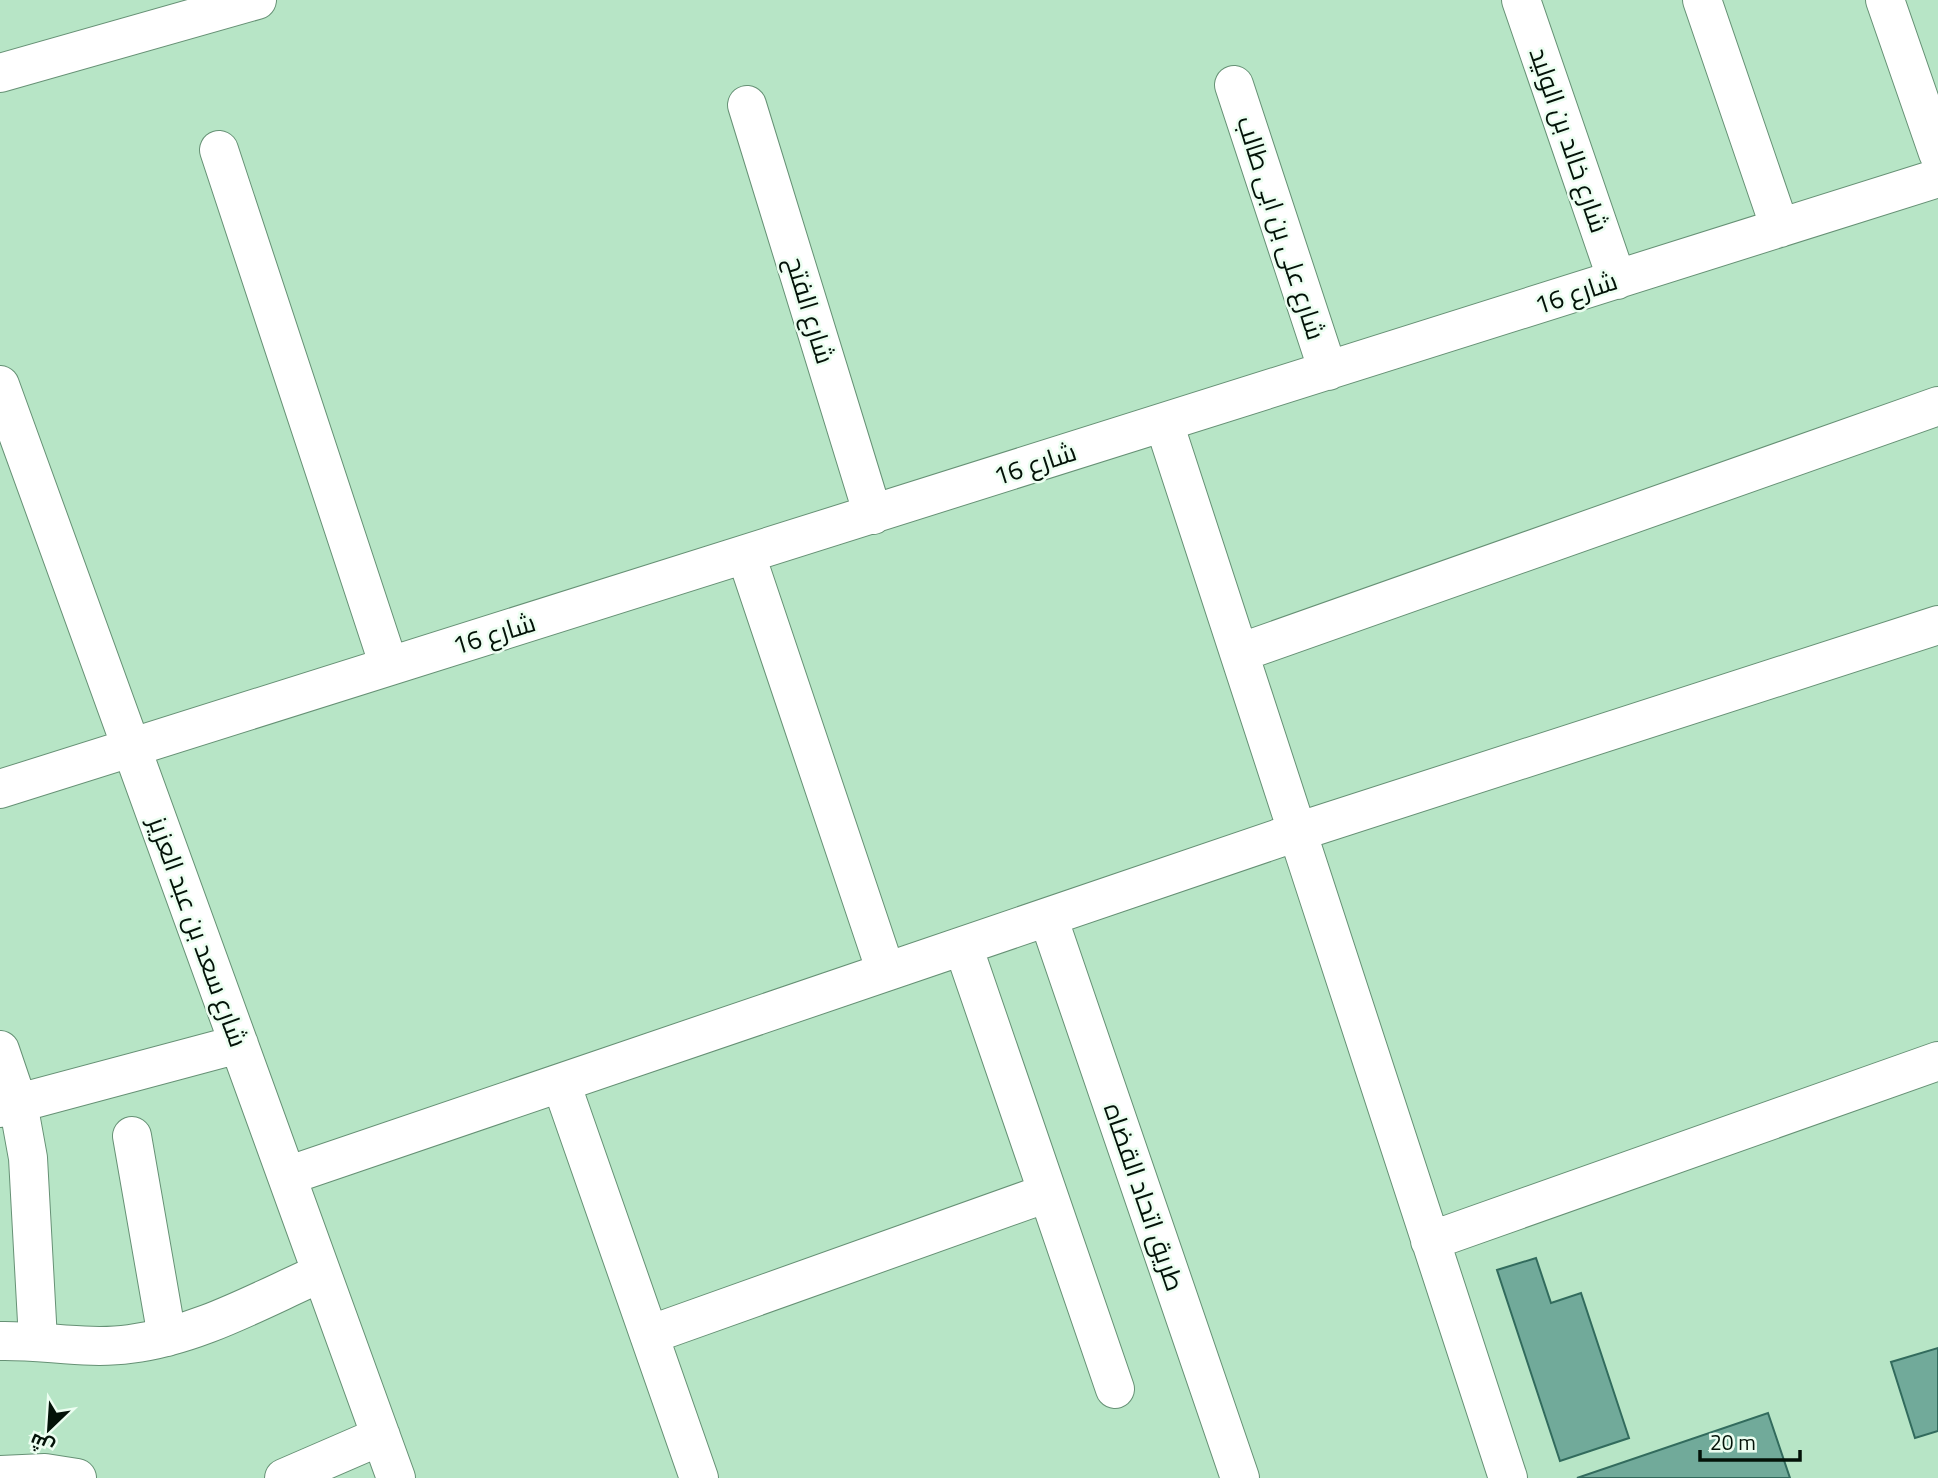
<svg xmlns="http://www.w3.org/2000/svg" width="1938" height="1478" viewBox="0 0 1938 1478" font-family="'Titillium Web',Cairo,sans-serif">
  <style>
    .building { fill: #71aa9a; stroke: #326b5d; stroke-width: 2 }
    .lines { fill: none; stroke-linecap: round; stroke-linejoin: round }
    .street-casing { stroke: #669175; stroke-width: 40 }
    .street { stroke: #fff; stroke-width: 38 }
    .labels { text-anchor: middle; stroke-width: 5; stroke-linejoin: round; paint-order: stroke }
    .street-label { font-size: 26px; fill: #031208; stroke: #ecfef1 }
  </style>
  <rect width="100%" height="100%" fill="#b7e5c6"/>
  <!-- building -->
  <path class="building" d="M1536,1258L1551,1303L1581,1293L1629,1438L1560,1461L1497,1270Z
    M1938,1348V1431L1915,1438L1891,1362Z
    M1768,1413L1790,1478H1577Z"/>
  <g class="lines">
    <!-- street casing -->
    <g class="street-casing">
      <path id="street" d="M1521,0L1617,280
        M1702,0L1780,228
        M1885,0L1938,153
        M0,73L257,0
        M1234,85L1328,371
        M747,105L873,515
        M219,150L389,666
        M0,385L396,1478
        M1164,423L1508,1478
        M746,555L886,972
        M1239,653L1938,406
        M0,789L1938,178
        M1048,917L1240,1478
        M963,946L1115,1389
        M0,1050L18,1103L28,1158L38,1340
        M561,1083L699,1478
        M0,1108L239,1044
        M132,1136L167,1337
        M287,1176L1297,832L1938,625
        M1430,1241L1938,1061
        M649,1335L1047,1193
        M0,1341C43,1340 87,1350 130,1344C197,1336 260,1300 321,1273
        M0,1475L45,1473L77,1478
        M284,1478L381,1436"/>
    </g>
    <!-- street -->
    <use href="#street" class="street"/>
  </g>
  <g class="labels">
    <!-- street labels -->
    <g class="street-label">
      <text transform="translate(1569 140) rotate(71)" y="9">شارع خالد بن الوليد</text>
      <text transform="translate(1281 228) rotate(72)" y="9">شارع على بن ابى طالب</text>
      <text transform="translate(1576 293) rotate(-18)" y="9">شارع 16</text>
      <text transform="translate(810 310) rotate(73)" y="9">شارع الفتح</text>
      <text transform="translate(1035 464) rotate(-18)" y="9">شارع 16</text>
      <text transform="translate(494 634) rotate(-17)" y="9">شارع 16</text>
      <text transform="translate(198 932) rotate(70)" y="9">شارع سعد بن عبد العزيز</text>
      <text transform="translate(1144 1197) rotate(71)" y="9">طريق اتحاد القضاه</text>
    </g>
  </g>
  <!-- north arrow -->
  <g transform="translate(49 1429) rotate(205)" stroke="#ecfef1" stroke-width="5" paint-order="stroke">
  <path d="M0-5L12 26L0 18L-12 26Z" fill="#031208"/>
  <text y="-10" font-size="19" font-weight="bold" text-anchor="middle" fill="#031208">ش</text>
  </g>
  <!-- scale -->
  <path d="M1700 1450v10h100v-10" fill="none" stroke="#031208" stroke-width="3.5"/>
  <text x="1710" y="1450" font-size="21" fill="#031208" stroke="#ecfef1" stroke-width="5" paint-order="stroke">20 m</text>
</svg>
